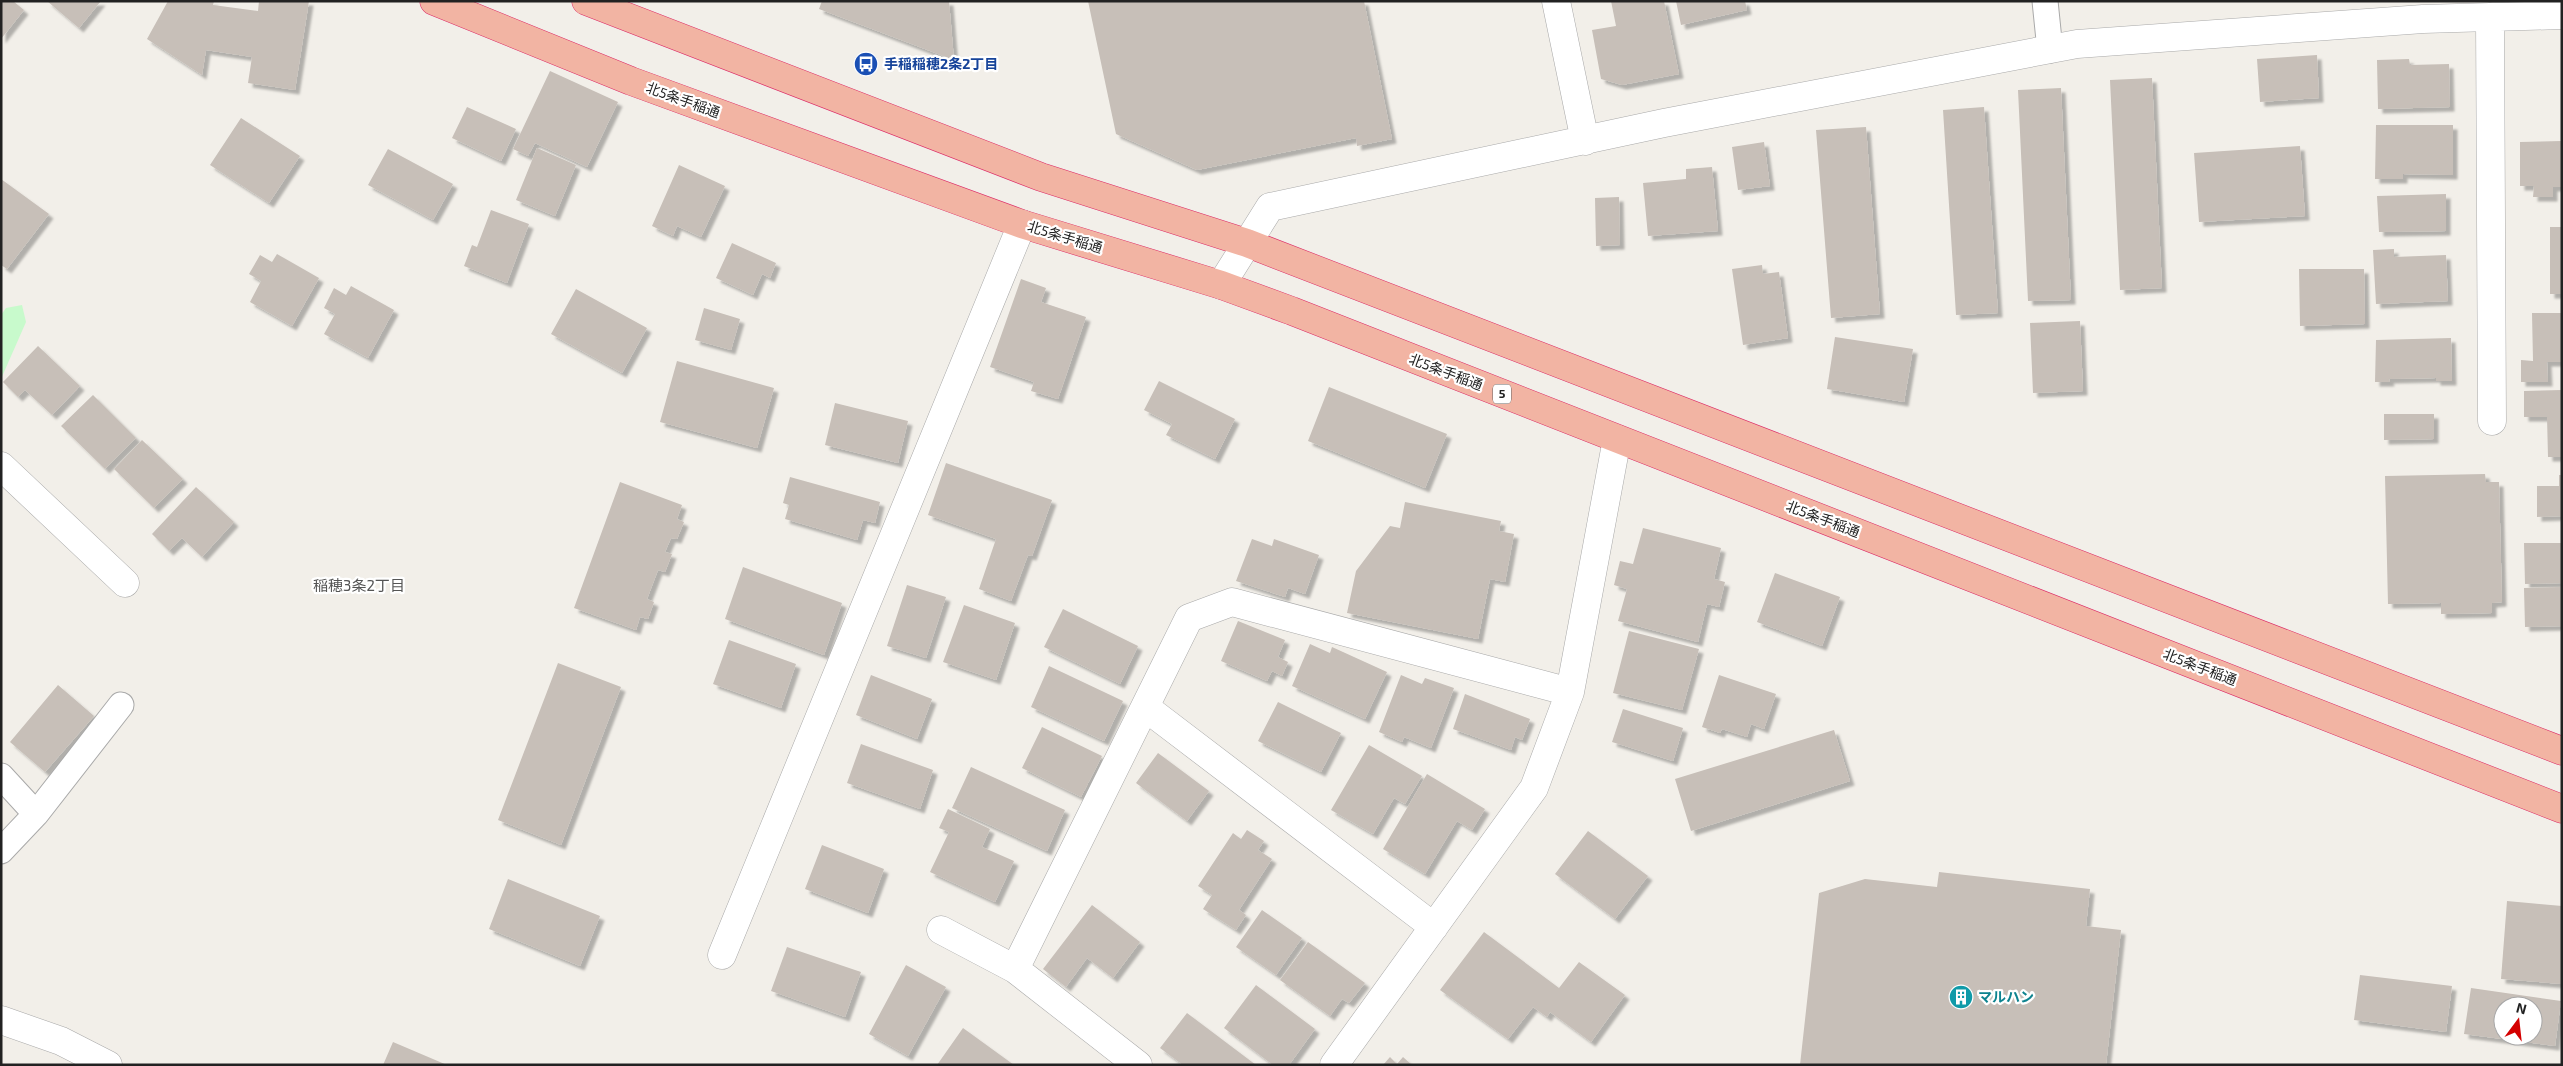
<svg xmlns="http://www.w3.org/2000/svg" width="2563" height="1066" viewBox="0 0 2563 1066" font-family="'Exo 2','Noto Sans JP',sans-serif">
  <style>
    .park { fill: #c8facc }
    .building { fill: #c7bfb8; fill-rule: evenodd; filter: url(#shadow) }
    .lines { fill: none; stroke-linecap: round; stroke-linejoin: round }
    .service-casing { stroke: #a9a9a9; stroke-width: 27 }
    .minor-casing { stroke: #a9a9a9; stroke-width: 29 }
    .tertiary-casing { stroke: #a9a9a9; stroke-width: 29 }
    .trunk-casing { stroke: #dc2a67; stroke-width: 29 }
    .service { stroke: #fff; stroke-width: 25 }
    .minor { stroke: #fff; stroke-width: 28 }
    .tertiary { stroke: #fff; stroke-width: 28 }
    .trunk { stroke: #f2b4a3; stroke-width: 28 }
    .labels { text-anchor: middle; stroke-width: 4.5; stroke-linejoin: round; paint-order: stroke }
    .shield { fill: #fff; stroke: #646464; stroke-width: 1 }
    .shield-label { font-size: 12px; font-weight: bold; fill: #222 }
    .transit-label { font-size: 14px; font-weight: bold; fill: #164399; stroke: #fff; text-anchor: start }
    .street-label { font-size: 14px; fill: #222; stroke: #fff }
    .culture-label { font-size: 14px; font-weight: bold; fill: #0d838f; stroke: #fff; text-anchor: start }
    .neighbourhood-label { font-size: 15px; fill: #555; stroke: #fff }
  </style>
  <defs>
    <filter id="shadow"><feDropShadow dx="4.5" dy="4.5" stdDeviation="1" flood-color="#0004"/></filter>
  </defs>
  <rect width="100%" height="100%" fill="#f2efe9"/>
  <!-- park -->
  <path class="park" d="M22,305L26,322L1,379V315L6,308Z"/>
  <!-- building -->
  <path class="building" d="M1,1H13L24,10L1,39Z
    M47,1H101L79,28Z
    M168,1H214L213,5L258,11L259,1H309L295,90L248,83L252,57L206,50L202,75L147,39Z
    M822,1H949L954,60L819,9Z
    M1088,1H1364L1392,139L1357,146L1356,138L1197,170L1116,134Z
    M1611,1H1664L1679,74L1622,85L1601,79L1592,30L1616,26Z
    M1676,1H1745L1747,10L1681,25Z
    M2317,55L2319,98L2260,102L2257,59Z
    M2409,59L2410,65L2449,64L2450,107L2378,109L2377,60Z
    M550,71L618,102L587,167L535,143L528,156L513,149Z
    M2152,78L2162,288L2120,290L2110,80Z
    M2061,88L2071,300L2028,301L2018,90Z
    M467,107L516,129L501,161L452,138Z
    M1984,107L1998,313L1956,315L1943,110Z
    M241,118L300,156L269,203L210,165Z
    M2376,125H2453V175L2403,174V179H2375Z
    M1866,127L1880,314L1831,318L1816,130Z
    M2562,141V187H2553V197H2533L2534,186H2520V142Z
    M1764,142L1770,186L1738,190L1732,147Z
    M2300,146L2305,216L2199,222L2194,153Z
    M537,148L576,165L555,216L516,200Z
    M388,149L453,184L433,220L368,185Z
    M679,165L725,186L701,237L677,226L673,236L652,226Z
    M1712,167L1718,231L1648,236L1643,183L1686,179V169Z
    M1,179L49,214L7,269L1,265Z
    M2446,194V231L2379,232L2377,196Z
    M1619,197L1620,245L1596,246L1595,198Z
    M491,210L529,224L507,283L464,266L472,245L477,247Z
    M2550,227H2562V294H2550Z
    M732,243L776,263L770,278L762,274L753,295L716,278Z
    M2394,249V257L2446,255L2448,301L2376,304L2373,250Z
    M277,254L319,278L292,326L250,302L261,281L249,274L260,255L272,262Z
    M1762,265L1763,274L1779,272L1788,338L1743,345L1732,269Z
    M2299,269H2364L2365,324L2300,326Z
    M1021,279L1046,288L1041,302L1086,317L1058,399L1031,391L1034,382L990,367Z
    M351,286L394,310L368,358L324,334L335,314L324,308L334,288L346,295Z
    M576,289L647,328L622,373L551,334Z
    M704,308L740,319L731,350L695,340Z
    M2532,313H2562V362H2547L2548,382H2521V360L2533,361Z
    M2080,321L2083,391L2033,393L2030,323Z
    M1835,337L1913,349L1904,402L1827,389Z
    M2451,338L2452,381H2436V378L2389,379L2390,382H2375L2376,340Z
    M38,346L80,386L52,415L25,390L18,397L3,382Z
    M677,361L774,388L757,448L660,422Z
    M1159,381L1235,419L1215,459L1166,435L1172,424L1144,410Z
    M1329,387L1447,434L1425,488L1308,441Z
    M2562,390V457H2548L2547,417H2524V391Z
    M93,395L136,438L105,469L61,426Z
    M835,403L908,421L898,463L825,445Z
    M2384,414H2434V439L2384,440Z
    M142,440L183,479L154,508L114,469Z
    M946,463L1052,500L1032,556L1028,555L1011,601L979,589L996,539L928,515Z
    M2485,474L2486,482H2499L2502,602L2492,603V613L2441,614V603L2388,604L2385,476Z
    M2559,475H2562V516L2537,517V486H2559Z
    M790,477L880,502L875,523L863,520L857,540L785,519L789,505L783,503Z
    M620,482L682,505L677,519L684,522L677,539L671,538L665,552L672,554L665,572L658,570L647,599L654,602L648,619L640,617L636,630L574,608Z
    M196,487L234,522L202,557L182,538L169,551L152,534Z
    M1405,502L1501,521L1499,531L1514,534L1505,582L1490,579L1478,639L1347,613L1356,571L1390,526L1400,528Z
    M1643,528L1721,548L1714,579L1725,582L1719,607L1707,604L1698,642L1618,621L1627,589L1614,585L1620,561L1633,564Z
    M1252,539L1272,546L1274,539L1319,555L1305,594L1288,588L1285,597L1236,581Z
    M2524,543H2562V583L2525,584Z
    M743,567L842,603L824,655L725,619Z
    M1775,573L1840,597L1822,646L1757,622Z
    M907,585L946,597L926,658L887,646Z
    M2562,587V626L2525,627L2524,588Z
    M964,605L1015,623L996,680L943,662Z
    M1063,609L1138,646L1120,684L1044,647Z
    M1238,621L1285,640L1278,657L1288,662L1282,676L1272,671L1267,681L1221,661Z
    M1629,631L1699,649L1682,710L1613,693Z
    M729,640L796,664L781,708L713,684Z
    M1310,644L1330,653L1332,647L1387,672L1365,719L1292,686Z
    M558,663L621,687L561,845L498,820Z
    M1049,666L1123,701L1104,741L1031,707Z
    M871,675L932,699L917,739L856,715Z
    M1401,675L1422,684L1425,678L1454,688L1431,748L1404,737L1402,742L1379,732Z
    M1719,675L1776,694L1764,729L1751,724L1747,737L1722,729L1720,733L1702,727Z
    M58,685L94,716L45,772L10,742Z
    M1465,694L1530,719L1522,740L1515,737L1511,750L1453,729Z
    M1278,702L1341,733L1321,772L1258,741Z
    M1623,709L1683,728L1673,761L1612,742Z
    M1042,727L1102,756L1081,797L1022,768Z
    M1834,730L1850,781L1691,831L1675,779Z
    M861,744L933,770L920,809L847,783Z
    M1369,745L1422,776L1405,804L1394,798L1373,834L1331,810Z
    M1158,753L1209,791L1187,821L1136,783Z
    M971,767L1065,810L1047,851L952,808Z
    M1427,774L1485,809L1472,830L1457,821L1425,874L1383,849Z
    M948,809L990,829L982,847L1014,861L995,902L930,872L949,832L939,828Z
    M1247,830L1264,841L1258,850L1272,859L1239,910L1246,915L1236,930L1203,909L1212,895L1198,886L1233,833L1241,839Z
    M1588,831L1648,876L1615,919L1555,874Z
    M822,845L884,869L868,913L805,889Z
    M1939,872L2090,889L2086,926L2121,930L2106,1065H1800L1819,893L1865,879L1937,887Z
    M508,879L600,916L580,966L489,929Z
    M2507,901L2562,906V984L2501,979Z
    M1092,905L1140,942L1113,978L1087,958L1066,987L1043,969Z
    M1262,910L1302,938L1276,975L1236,947Z
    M1484,932L1559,988L1579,962L1625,995L1591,1042L1550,1012L1547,1017L1533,1007L1508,1039L1440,990Z
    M1308,942L1365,983L1349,1003L1342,999L1330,1016L1280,980Z
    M787,947L861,972L845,1017L771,991Z
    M906,965L946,987L908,1056L869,1034Z
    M2360,975L2452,986L2446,1032L2354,1020Z
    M1256,985L1315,1029L1289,1065H1273L1224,1028Z
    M2471,988L2561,1001L2555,1046L2464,1034ZM2503,1006H2533V1036H2503Z
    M1187,1013L1256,1065H1183L1160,1048Z
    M963,1028L1014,1065H937Z
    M393,1042L447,1065H383Z
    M1390,1057L1397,1064L1403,1057L1412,1065H1383Z"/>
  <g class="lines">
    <!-- service casing -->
    <g class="service-casing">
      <path id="service" d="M2045,1L2050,50
        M1,776L36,814
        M1,851L36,814L121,705"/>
    </g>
    <!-- minor casing -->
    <g class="minor-casing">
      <path id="minor" d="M1556,1L1585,141
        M2490,17L2492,421
        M1221,285L1270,207L1664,123L2077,44L2423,19L2562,15
        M1,466L125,583
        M1145,707L1434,927
        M941,930L1015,969L1138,1065
        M722,955L1022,224
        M1015,969L1189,618L1232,602L1570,692
        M1334,1065L1534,788L1570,692L1617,439"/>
    </g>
    <!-- tertiary casing -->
    <g class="tertiary-casing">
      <path id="tertiary" d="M1,1020L61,1041L108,1065"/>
    </g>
    <!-- trunk casing -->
    <g class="trunk-casing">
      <path id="trunk" d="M434,1L631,81L1022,224L1221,285L1292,311L2562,809
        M586,1L1041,177L1247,243L2562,751"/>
    </g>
    <!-- service -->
    <use href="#service" class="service"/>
    <!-- minor -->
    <use href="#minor" class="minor"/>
    <!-- tertiary -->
    <use href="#tertiary" class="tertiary"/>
    <!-- trunk -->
    <use href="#trunk" class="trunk"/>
  </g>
  <!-- icons -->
  <defs>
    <g id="bus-disc" transform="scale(1.25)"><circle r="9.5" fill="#1a4fb4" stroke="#fff"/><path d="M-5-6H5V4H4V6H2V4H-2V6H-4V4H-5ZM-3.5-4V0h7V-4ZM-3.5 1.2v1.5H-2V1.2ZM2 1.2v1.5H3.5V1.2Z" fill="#fff"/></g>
    <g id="building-disc" transform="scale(1.25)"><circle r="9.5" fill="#0f9aa8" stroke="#fff"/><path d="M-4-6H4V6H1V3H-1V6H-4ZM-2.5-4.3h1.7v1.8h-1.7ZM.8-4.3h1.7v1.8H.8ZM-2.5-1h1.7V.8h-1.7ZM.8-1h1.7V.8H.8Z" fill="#fff"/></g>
  </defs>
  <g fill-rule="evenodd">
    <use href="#bus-disc" x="866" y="64"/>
    <use href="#building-disc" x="1961" y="997"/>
  </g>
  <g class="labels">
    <!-- shield labels -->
    <rect class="shield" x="1493" y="384.5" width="18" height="19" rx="4"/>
    <g class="shield-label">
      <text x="1502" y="398">5</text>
    </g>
    <!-- transit labels -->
    <g class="transit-label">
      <text x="884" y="69">手稲稲穂2条2丁目</text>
    </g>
    <!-- street labels -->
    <g class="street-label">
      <text transform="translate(683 100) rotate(20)" y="5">北5条手稲通</text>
      <text transform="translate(1065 237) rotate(17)" y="5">北5条手稲通</text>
      <text transform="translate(1446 372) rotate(21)" y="5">北5条手稲通</text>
      <text transform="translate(1823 519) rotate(21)" y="5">北5条手稲通</text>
      <text transform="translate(2200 667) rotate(21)" y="5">北5条手稲通</text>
    </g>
    <!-- culture labels -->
    <g class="culture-label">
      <text x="1978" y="1002">マルハン</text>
    </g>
    <!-- neighbourhood labels -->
    <g class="neighbourhood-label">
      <text x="359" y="591">稲穂3条2丁目</text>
    </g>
  </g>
  <!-- border -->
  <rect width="2563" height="1066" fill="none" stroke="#222222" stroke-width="5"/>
  <!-- north arrow -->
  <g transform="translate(2518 1021) rotate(15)"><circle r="24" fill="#ffffff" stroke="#a7a7a7"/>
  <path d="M0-4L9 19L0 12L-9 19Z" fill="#d40000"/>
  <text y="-8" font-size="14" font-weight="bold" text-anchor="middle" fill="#222222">N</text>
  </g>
</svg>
